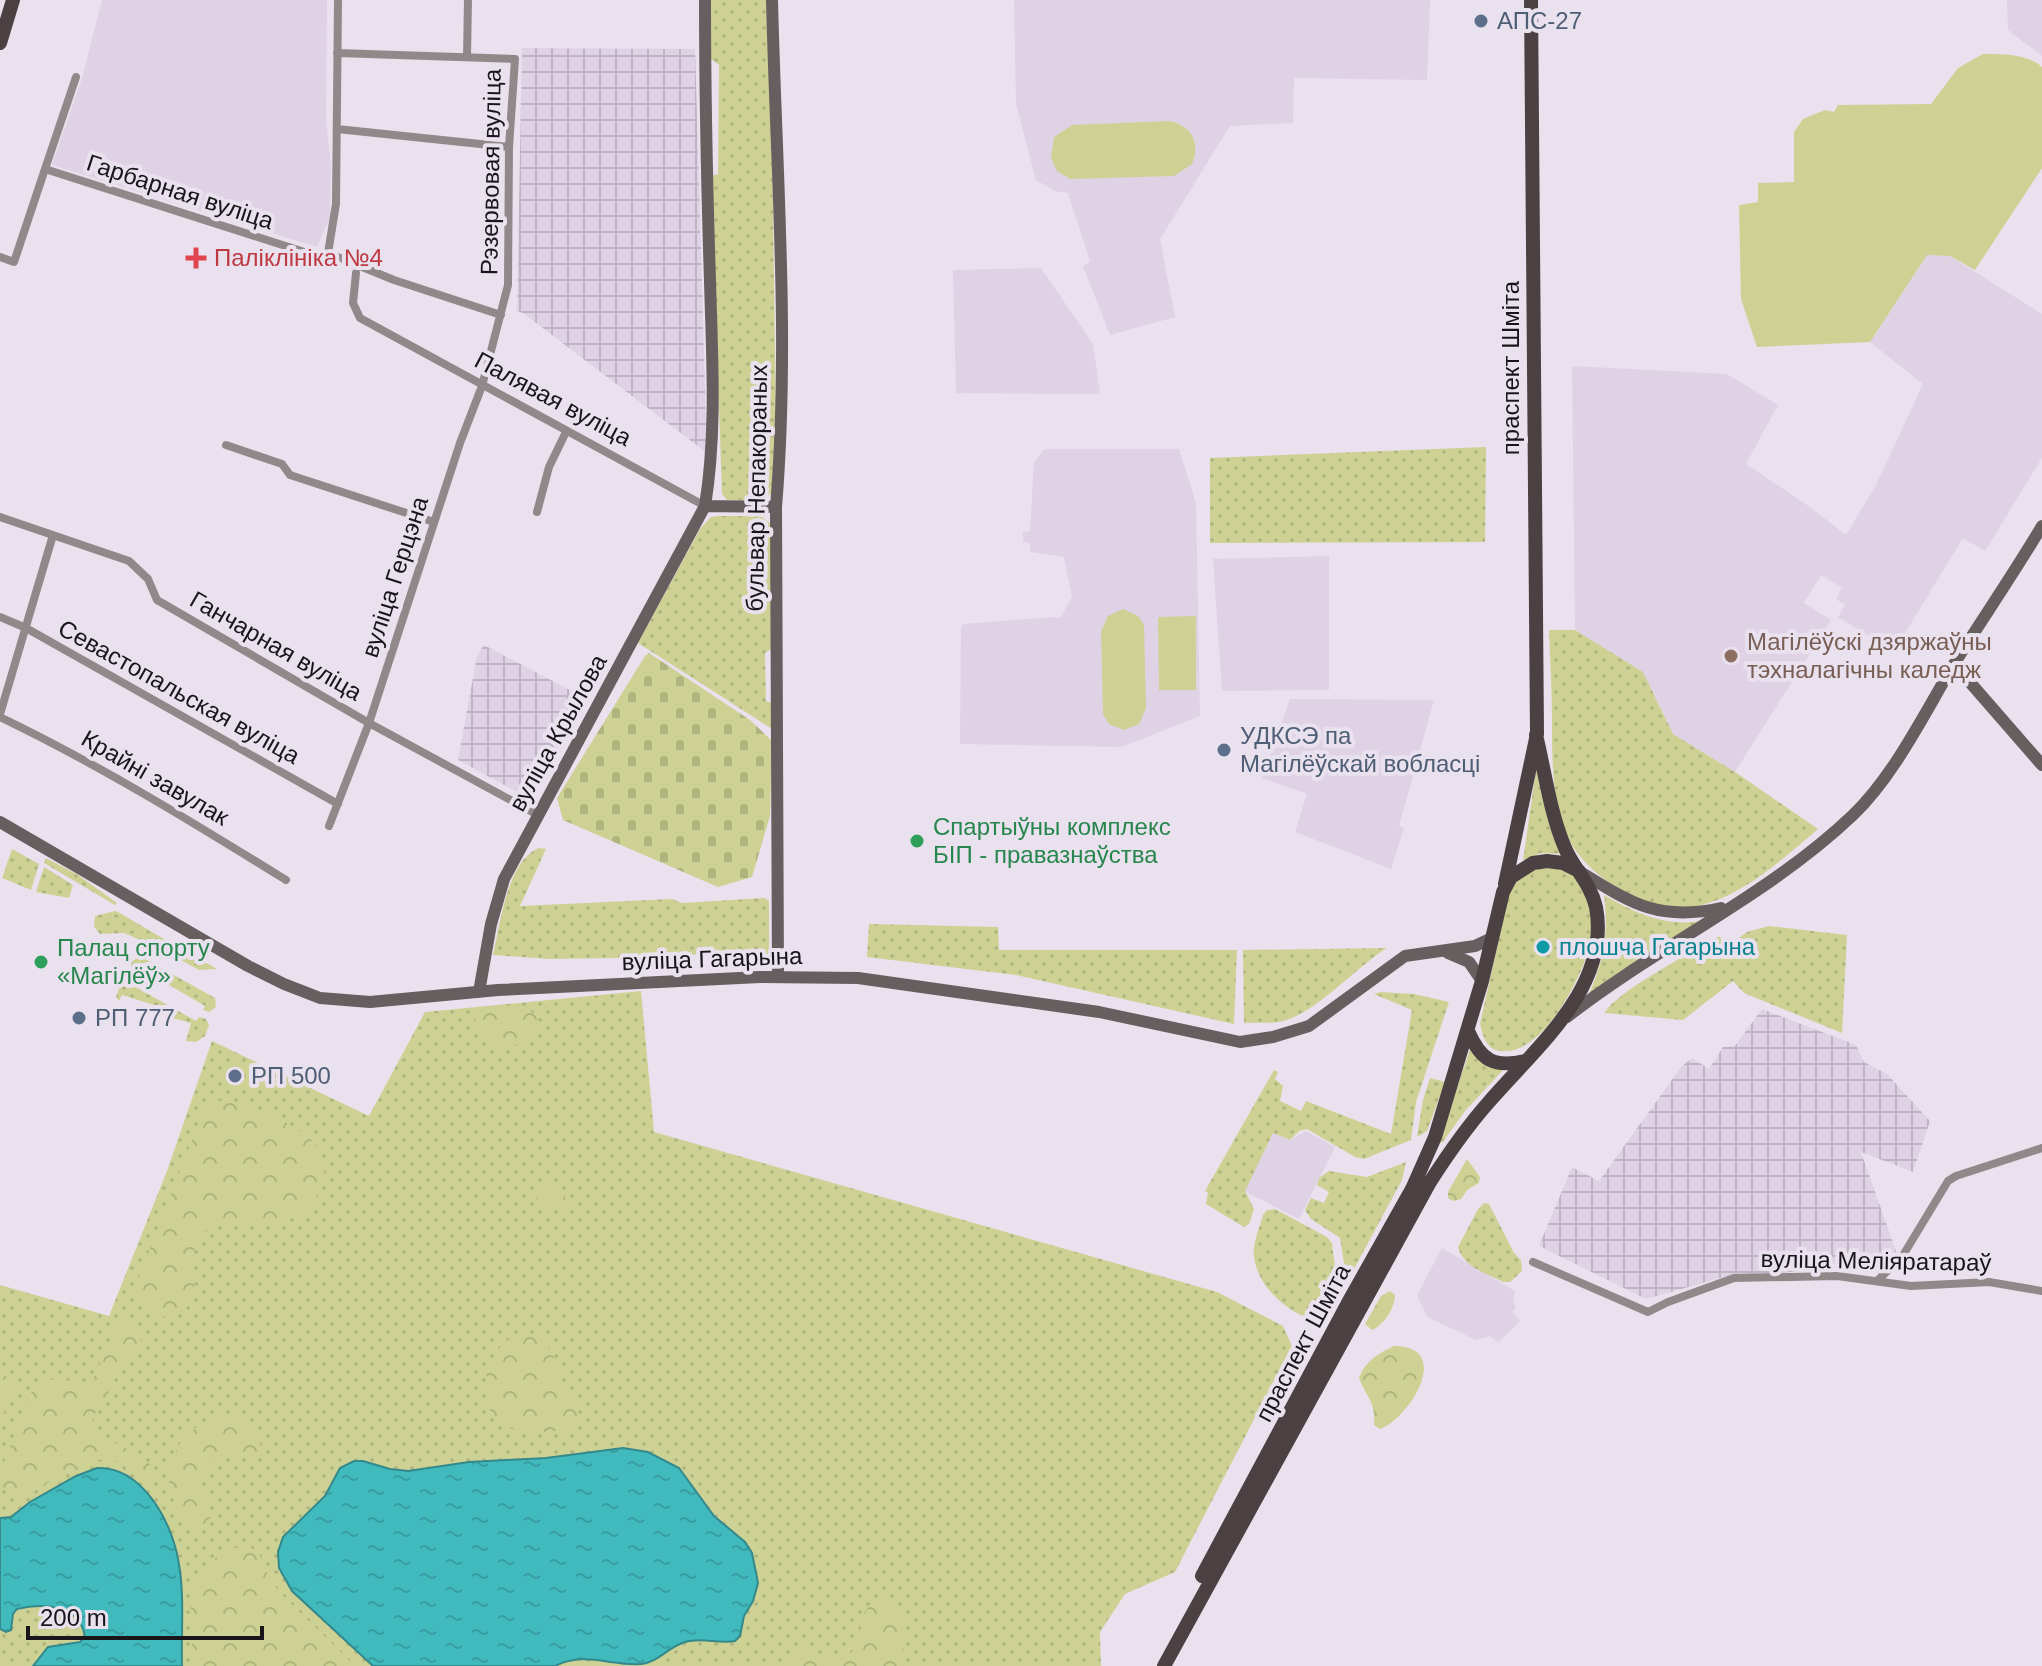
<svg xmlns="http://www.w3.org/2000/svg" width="2042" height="1666" viewBox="0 0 2042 1666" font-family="Arial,sans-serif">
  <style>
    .built { fill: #dfd2e5 }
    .industrial { fill: url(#industrial-grid) }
    .grass { fill: url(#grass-dots) }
    .forest { fill: url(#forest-crowns) }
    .cemetery { fill: url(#cemetery-stones) }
    .garden { fill: #cdd294 }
    .water { fill: url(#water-ripples); stroke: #34898c; stroke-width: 2 }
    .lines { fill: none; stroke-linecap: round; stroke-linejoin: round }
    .minor { stroke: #90898a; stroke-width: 8 }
    .secondary { stroke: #675e60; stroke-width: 12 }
    .primary { stroke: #4b4042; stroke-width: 14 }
    .service-dot { fill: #5c6f8a; stroke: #e9e1ed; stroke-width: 3 }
    .health-dot { fill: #e0444e; stroke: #e9e1ed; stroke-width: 3 }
    .education-dot { fill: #8d6e63; stroke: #e9e1ed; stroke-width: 3 }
    .leisure-dot { fill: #2e9e5b; stroke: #e9e1ed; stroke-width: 3 }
    .culture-dot { fill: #0f9aa8; stroke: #e9e1ed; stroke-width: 3 }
    .labels { text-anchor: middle; stroke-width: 8; stroke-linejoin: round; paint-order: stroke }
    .service-label { font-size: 24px; fill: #4e5e75; stroke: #e9e1ed; text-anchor: start }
    .street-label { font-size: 24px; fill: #18161a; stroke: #e9e1ed }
    .health-label { font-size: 24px; fill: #be3a42; stroke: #e9e1ed; text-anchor: start }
    .education-label { font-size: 24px; fill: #785e54; stroke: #e9e1ed; text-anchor: start }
    .leisure-label { font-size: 24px; fill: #27864d; stroke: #e9e1ed; text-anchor: start }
    .culture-label { font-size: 24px; fill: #0d838f; stroke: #e9e1ed; text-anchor: start }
  </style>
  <defs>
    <pattern id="industrial-grid" width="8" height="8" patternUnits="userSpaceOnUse" patternTransform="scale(2)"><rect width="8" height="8" fill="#dfd2e5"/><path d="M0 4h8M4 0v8" fill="none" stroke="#bfb4c4"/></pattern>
    <pattern id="grass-dots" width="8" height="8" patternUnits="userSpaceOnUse" patternTransform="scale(2)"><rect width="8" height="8" fill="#cdd294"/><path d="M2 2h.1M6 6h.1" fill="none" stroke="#afb47f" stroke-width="1.8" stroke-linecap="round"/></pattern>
    <pattern id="forest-crowns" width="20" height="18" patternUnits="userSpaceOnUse" patternTransform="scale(2)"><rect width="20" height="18" fill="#cdd294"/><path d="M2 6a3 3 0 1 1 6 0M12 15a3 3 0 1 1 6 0" fill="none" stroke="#afb47f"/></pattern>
    <pattern id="cemetery-stones" width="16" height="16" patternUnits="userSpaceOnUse" patternTransform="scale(2)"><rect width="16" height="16" fill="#cdd294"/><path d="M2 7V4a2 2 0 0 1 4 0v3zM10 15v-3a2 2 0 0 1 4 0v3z" fill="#afb47f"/></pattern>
    <pattern id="water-ripples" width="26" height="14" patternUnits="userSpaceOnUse" patternTransform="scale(2)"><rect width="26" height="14" fill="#40babd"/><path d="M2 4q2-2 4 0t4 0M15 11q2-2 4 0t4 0" fill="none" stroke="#379fa2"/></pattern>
  </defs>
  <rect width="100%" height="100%" fill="#e9e1ed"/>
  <!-- built -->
  <path class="built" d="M102,0H327L326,120L331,165L330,217L317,247L52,165L82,78Z
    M1014,0H1430L1427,80L1294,78L1293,123L1230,126L1160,239L1175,317L1110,335L1083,266L1090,261L1068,193L1055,191L1036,180L1016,104Z
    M2007,0H2042V56L2008,30Z
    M1927,255L1950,256L2042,314V458L1985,551L1963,538L1894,651L1838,617L1845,605L1836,599L1842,588L1821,575L1804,603L1831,620L1735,772L1673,734L1643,672L1575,630L1572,366L1727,374L1778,405L1746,464L1810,507L1846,535L1876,485L1923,384L1870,342Z
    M1041,268L1093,344L1100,394L956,393L953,270Z
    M1045,449H1179L1196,503L1200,716L1121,747L960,744L961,627L963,624L1053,617L1060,618L1072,597L1064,557L1030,552V543L1023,542V532L1030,531L1034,462Z
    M1329,556V690L1222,691L1213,559Z
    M1290,699L1434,700L1399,826L1404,828L1391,869L1295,832L1307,794L1262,778Z
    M1306,1131L1335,1147L1299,1219L1244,1191L1273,1132L1290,1140Z
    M1442,1248L1515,1291L1513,1301L1516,1308L1512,1312L1520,1321L1498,1343L1490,1336L1476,1340L1427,1317L1417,1295Z"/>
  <!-- industrial -->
  <path class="industrial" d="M522,48L695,49L707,453L523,313L517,311Z
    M484,645L585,698L530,799L458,760L477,656Z
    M1762,1009L1856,1045L1864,1062L1887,1074L1930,1121L1913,1172L1861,1152L1897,1254L1887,1265L1724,1277L1646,1299L1539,1246L1572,1167L1599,1181L1681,1067L1692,1058L1709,1069L1723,1047L1735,1046Z"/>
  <!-- grass -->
  <path class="grass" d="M709,0H770L777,487C766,504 746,500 727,500L722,494L711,176L718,174L719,65L710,58Z
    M1486,447L1485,542L1210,543V458Z
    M718,516H761L772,525L771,649L765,653L766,701L772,703V729L638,643L700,529L711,517Z
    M1549,630H1575L1643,672L1673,734L1735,772L1818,829C1757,881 1691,943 1611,884C1591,870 1573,853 1564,829C1552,795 1552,757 1552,721C1552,691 1550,660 1549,630Z
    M1538,756L1563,854L1541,853L1523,861Z
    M539,848L546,849L520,906L672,899L682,903L765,898L769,901V957L682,954L681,957L549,959L493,955C500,925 507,861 539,848Z
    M12,849L39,864L31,890L2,878Z
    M46,858L78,875L117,903L115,905L44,863Z
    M1543,866L1571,871C1577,881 1588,892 1590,903C1594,921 1591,946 1584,963C1572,994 1538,1056 1500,1051C1486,1049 1483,1036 1480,1024L1510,890L1523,874Z
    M44,867L73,885L69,898L36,892Z
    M1604,895C1635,913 1665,927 1701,921L1642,957L1588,997C1604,959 1609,937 1604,895Z
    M115,911L118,912L174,945L158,948L124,933L100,934L94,927L95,916Z
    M869,924L998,927L999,950H1237L1234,1024L1016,975L867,957Z
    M1769,926L1847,935L1842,1033L1744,993L1733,981L1683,1020L1605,1013C1614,993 1696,950 1719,936L1727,947L1747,932Z
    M180,948L217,969L199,970L165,951Z
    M1387,948C1356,967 1316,1013 1283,1021C1271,1024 1257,1022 1244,1023L1243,950Z
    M140,956L215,998L216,1007L209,1012L203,1010L205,1006L142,969L138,974L131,970V962Z
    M127,977L135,980L132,985L196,1021L199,1017L206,1019L209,1025L205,1036L196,1042L186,1041L191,1023L168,1017L170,1010L122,995L119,1001L116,997L123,978Z
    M641,991L654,1132L1217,1292L1283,1326L1292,1346L1175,1572L1125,1594L1100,1632L1101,1666H0V1285L109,1316L167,1171L212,1041L369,1116L425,1012Z
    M1380,992L1414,994L1449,1002L1416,1102L1411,1140L1364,1159L1355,1157L1307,1129L1299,1131L1290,1140L1273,1133L1245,1191L1254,1209L1249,1224L1244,1227L1206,1204L1208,1193L1205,1191L1274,1070L1278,1072L1275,1079L1283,1086L1280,1101L1301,1111L1306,1101L1391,1134L1412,1010L1374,994Z
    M1470,1050L1504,1069L1465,1111L1442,1143H1438Z
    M1430,1078L1445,1082L1427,1131L1417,1137L1423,1100Z
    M1406,1162L1402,1180L1347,1282L1340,1238L1311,1219L1305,1210L1311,1198L1324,1203L1329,1192L1317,1185L1319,1178L1329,1171L1367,1177Z
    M1484,1203L1489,1204L1514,1253L1521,1260L1522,1271L1510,1282H1503C1486,1273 1463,1267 1458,1247L1478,1209Z
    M1275,1209L1327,1237L1332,1243C1333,1257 1341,1292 1334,1304C1318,1339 1273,1300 1262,1280C1258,1273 1255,1265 1254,1257C1252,1244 1260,1227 1263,1215L1267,1210Z"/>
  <!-- forest -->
  <path class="forest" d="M512,1008C577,1008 500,1083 473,1027L478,1013L485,1010Z
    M223,1100C238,1102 251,1108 264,1113C294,1125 331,1142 323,1180C321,1192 313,1204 304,1212C275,1235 227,1213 204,1233C175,1258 219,1309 165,1317C147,1311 136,1301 137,1282L203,1112L212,1104Z
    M1467,1159L1480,1177L1479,1183L1467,1190L1461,1199L1453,1201L1448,1198V1192Z
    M546,1186H553L564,1193L567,1204C558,1212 546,1213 537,1205L536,1197Z
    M1390,1291L1395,1295C1395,1308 1384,1325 1372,1330L1365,1324L1381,1296Z
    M124,1321C132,1323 136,1325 139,1333C148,1356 124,1365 114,1381C110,1386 109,1393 106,1399C101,1409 91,1413 92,1426C109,1448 139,1445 155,1471L153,1480L144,1482C136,1475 130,1466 119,1462C90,1451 55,1480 30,1493L23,1496L10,1494L1,1484V1470L33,1388C49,1371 73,1386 93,1380L115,1328Z
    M523,1333C555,1335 553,1363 563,1386C568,1396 576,1405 579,1416C575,1428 567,1430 555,1431C540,1432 519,1434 506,1426C468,1405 486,1342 523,1333Z
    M1394,1346C1454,1346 1410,1418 1380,1429L1374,1425C1376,1401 1366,1397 1359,1378C1365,1361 1379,1353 1394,1346Z
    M0,1375L8,1376L15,1385L0,1423Z
    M219,1417C229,1417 237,1417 245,1421C258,1428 269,1451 250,1457C240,1460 228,1456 217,1458C184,1480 213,1498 210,1526L199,1531C188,1529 183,1521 178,1511C157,1471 176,1429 219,1417Z
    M239,1547H250L259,1553L270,1580L281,1594L355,1666H194C190,1616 178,1565 239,1547Z
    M882,1602C914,1609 908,1643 898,1666H778C800,1630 820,1665 847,1655C874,1644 846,1608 882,1602Z"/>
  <!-- cemetery -->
  <path class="cemetery" d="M649,653L750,720L772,741L770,816L752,877L718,887L563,820L557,798L645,656Z"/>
  <!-- garden -->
  <path class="garden" d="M1983,54C2004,54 2027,54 2042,67V168L1975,270L1950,256L1927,255L1870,342L1757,347L1741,299L1739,205L1758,202V183L1794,182V132L1803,119L1825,110L1834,112L1838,105L1931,104L1958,68Z
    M1169,121C1192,125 1201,144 1192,164L1174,176L1070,179L1057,171L1051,158L1054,137L1072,125Z
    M1123,609L1138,616L1144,625L1146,708L1139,724L1124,730L1109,724L1103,714L1101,631L1108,616Z
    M1196,616V690H1159L1158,617Z"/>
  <!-- water -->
  <path class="water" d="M623,1448L648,1452L679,1468L714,1516L745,1542L752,1553L758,1583L753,1601L744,1616L740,1636L735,1641C718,1644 701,1637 685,1642C668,1647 659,1662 641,1664C610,1666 585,1651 555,1666H373L292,1591L279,1568L278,1552L283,1537L325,1496L340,1468L354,1461H363L390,1469L408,1471L469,1462L546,1458Z
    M97,1468C141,1466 171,1520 178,1559C185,1593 181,1631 182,1666H33L48,1647L80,1642L85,1637C80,1604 43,1603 17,1609L13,1614L11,1630L6,1632L0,1629V1518L11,1517L30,1502L76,1476Z"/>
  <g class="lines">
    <!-- minor -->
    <path class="minor" d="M467,56L468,0
      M337,129L509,147
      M45,169L76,77
      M328,253L336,204L338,0
      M0,257L14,262L45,169L317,256L328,253L394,280L501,315
      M356,273L353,303L360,318L705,506
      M226,445L282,464L290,475L434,522
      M537,512L549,467L566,432
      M0,517L129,561L148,579L157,600L369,723L538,815
      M0,617L26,628L338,804
      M0,714L53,535
      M0,717C100,765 192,822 286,880
      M329,826L369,723L460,443L482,386L508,285L509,147L515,59L337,53
      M1533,1262L1648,1312L1668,1302L1734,1278L1837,1276L1911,1286L1989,1282L2042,1291
      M1877,1281L1902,1257L1948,1181L1956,1176L2042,1148"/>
    <!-- secondary -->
    <path class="secondary" d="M772,0C776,169 790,338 776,507L778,977
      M705,506L776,507
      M1954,664L2042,765
      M0,822L248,966L284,984L320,998L370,1002L498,990L760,977L858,978L1099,1012L1240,1042L1273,1037L1309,1026L1405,956L1475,946L1492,938
      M1579,871C1631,903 1658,922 1721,908
      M1448,953L1469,962L1482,981
      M479,992L491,924L504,879L705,506C717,432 712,356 710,281C707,187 705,94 705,0
      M1567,1017C1659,945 1768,896 1853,815C1894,776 1925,712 1954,664C1983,618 2014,573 2042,526"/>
    <!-- primary -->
    <path class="primary" d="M0,43L13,0
      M1505,884L1537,734L1531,0
      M1468,1031C1481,1061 1494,1068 1525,1061
      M1202,1576L1349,1301L1412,1189L1435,1137L1482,981L1503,892L1511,877L1533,863L1547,861L1563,863L1579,871
      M1164,1666L1430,1182C1448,1154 1466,1128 1488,1103C1535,1048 1611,988 1596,907C1591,884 1574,869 1565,848C1550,813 1545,772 1536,735"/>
  </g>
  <!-- markers -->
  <g class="service-dot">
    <circle cx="1481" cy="21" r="8"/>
    <circle cx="1224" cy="750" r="8"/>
    <circle cx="79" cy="1018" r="8"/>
    <circle cx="235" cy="1076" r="8"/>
  </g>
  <path class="health-dot" d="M192 246h8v8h8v8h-8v8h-8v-8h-8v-8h8z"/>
  <circle class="education-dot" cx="1731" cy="656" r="8"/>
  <g class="leisure-dot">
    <circle cx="917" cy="841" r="8"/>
    <circle cx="41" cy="962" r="8"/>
  </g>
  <circle class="culture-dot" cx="1543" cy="947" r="8"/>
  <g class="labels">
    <!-- service labels -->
    <g class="service-label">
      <text x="1497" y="29">АПС-27</text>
      <text x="1240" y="744">УДКСЭ па<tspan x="1240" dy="28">Магілёўскай вобласці</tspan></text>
      <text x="95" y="1026">РП 777</text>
      <text x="251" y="1084">РП 500</text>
    </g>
    <!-- street labels -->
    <g class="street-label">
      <text transform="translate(491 172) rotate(-89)" y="8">Рэзервовая вуліца</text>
      <text transform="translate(180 192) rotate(18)" y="8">Гарбарная вуліца</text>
      <text transform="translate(1511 368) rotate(-90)" y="8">праспект Шміта</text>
      <text transform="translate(553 399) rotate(28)" y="8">Палявая вуліца</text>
      <text transform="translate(757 488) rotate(-89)" y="8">бульвар Непакораных</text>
      <text transform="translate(395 577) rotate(-72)" y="8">вуліца Герцэна</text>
      <text transform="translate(276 646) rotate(30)" y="8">Ганчарная вуліца</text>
      <text transform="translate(179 692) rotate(29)" y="8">Севастопальская вуліца</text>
      <text transform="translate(558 733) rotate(-61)" y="8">вуліца Крылова</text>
      <text transform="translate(155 778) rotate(30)" y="8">Крайні завулак</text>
      <text transform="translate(712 959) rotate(-2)" y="8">вуліца Гагарына</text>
      <text transform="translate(1876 1261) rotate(1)" y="8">вуліца Меліяратараў</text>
      <text transform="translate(1303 1343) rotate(-62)" y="8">праспект Шміта</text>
    </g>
    <!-- health labels -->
    <g class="health-label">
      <text x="214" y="266">Паліклініка №4</text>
    </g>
    <!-- education labels -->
    <g class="education-label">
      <text x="1747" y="650">Магілёўскі дзяржаўны<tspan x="1747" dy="28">тэхналагічны каледж</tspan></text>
    </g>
    <!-- leisure labels -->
    <g class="leisure-label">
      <text x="933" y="835">Спартыўны комплекс<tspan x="933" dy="28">БІП - правазнаўства</tspan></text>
      <text x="57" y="956">Палац спорту<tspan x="57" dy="28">«Магілёў»</tspan></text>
    </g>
    <!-- culture labels -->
    <g class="culture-label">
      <text x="1559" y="955">плошча Гагарына</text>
    </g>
  </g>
  <!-- scale -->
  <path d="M28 1626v12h234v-12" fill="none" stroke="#18161a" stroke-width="4"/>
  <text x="40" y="1626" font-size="24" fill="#18161a" stroke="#e9e1ed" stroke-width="6" paint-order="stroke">200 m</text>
</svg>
